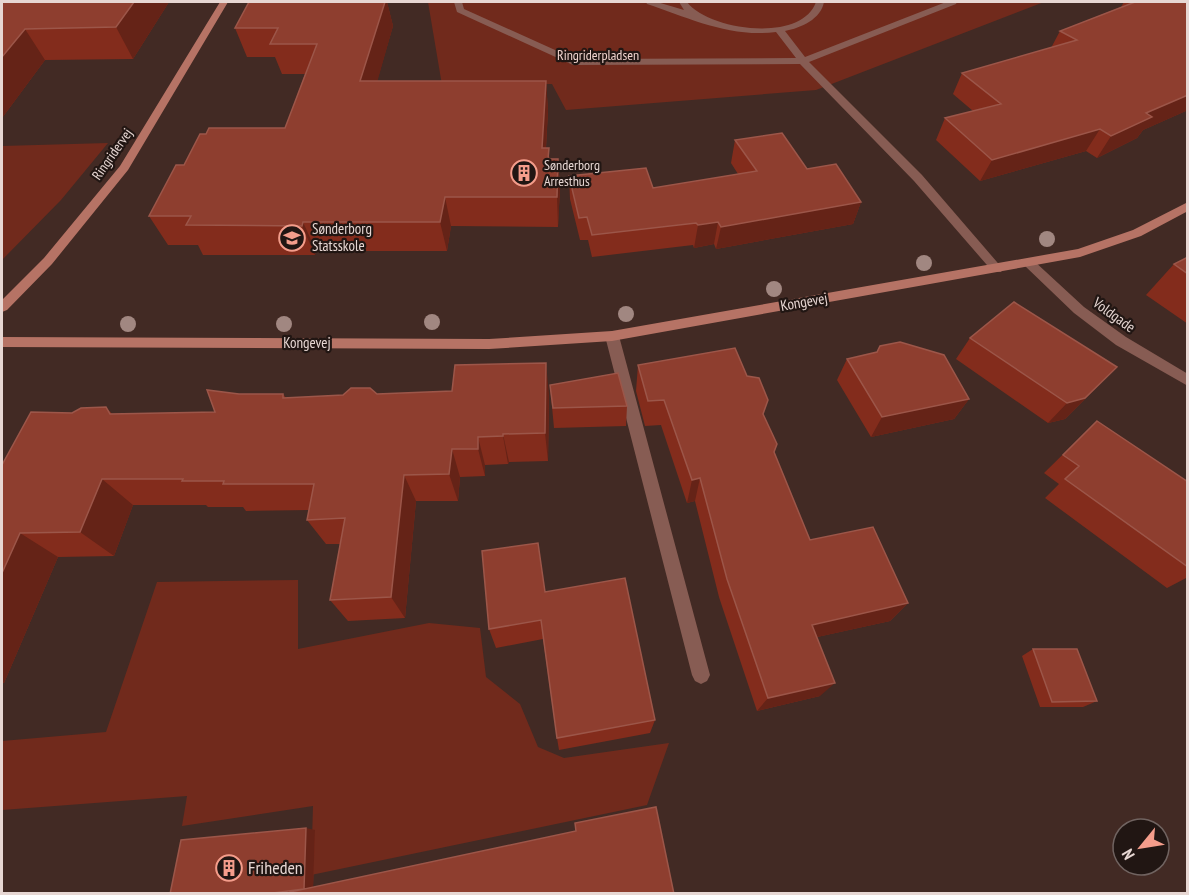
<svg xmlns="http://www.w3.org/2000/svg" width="1189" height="895" viewBox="0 0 1189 895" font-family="'PT Sans Narrow',sans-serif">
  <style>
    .green { fill: #712a1c }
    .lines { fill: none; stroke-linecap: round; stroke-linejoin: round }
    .lane { fill: #875c53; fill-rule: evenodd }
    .street { fill: #875c53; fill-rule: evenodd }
    .secondary { fill: #b67365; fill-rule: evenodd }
    .tree { fill: #a18781 }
    .wall { fill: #832c1c }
    .shaded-wall { fill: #652317 }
    .building { fill: #8e3e2f; stroke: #9c5649; stroke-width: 1.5 }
    .labels { text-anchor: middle; stroke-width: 4.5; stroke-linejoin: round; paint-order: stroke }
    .far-park-label { font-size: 14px; fill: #efd3cd; stroke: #211613 }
    .far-street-label { font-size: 14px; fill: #e7d7d3; stroke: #211613 }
    .far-poi-label { font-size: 14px; fill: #e7d7d3; stroke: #211613; text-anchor: start }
    .poi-label { font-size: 15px; fill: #e7d7d3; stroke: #211613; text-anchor: start }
    .street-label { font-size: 15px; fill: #e7d7d3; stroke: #211613 }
    .near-poi-label { font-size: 18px; fill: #e7d7d3; stroke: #211613; text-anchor: start }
  </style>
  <rect width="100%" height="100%" fill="#422a24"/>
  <!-- green -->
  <path class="green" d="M428,2H1044L816,90L566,110L552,84L442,85Z
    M108,143L61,200L2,260V146Z
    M298,580V649L429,623L480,628L486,677L520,704L538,747L564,758L669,743L647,805L311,875L313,806L182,826L187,796L2,810V741L106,732L157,582Z"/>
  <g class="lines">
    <!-- lane -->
    <path class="lane" d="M454,2H462L464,9L575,59L796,58L776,32C730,38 689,18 647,4L646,2H657L684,10L679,2H687C709,31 802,43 816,2H824C821,19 801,28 785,31L805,57L946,2H957L956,4L809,62L922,175L1003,269L1001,272H993L914,181L800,64L573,65L457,12Z"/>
    <!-- street -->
    <path class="street" d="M1029,259L1033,260L1084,307L1126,337L1188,374V386L1116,345L1074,313L1025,266L1023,263L1025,260Z
      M612,331L619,336L710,675L707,681L701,684L695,681L692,675L605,336Z"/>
    <!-- secondary -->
    <path class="secondary" d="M220,2H228L128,170L52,264L7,310L2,312V300L44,258L120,166Z
      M1188,202V211L1141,236L1080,257L612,341L489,349L2,347V337L489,339L612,331L1078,249L1133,230Z"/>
  </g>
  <!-- trees -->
  <g class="tree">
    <circle cx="1047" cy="239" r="8"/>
    <circle cx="924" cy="263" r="8"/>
    <circle cx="774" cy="289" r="8"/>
    <circle cx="626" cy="314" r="8"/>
    <circle cx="432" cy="322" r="8"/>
    <circle cx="128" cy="324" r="8"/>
    <circle cx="284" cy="324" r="8"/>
  </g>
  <!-- wall -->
  <path class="wall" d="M2,2H169L133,59L45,60L2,118Z
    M249,2H387L393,26L377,81H546L548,111L546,148L550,159H558L560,188L558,227L451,226L447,251H316L315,255H203L198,245H168L149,216L184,165L285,128L305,74H282L275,57H247L235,28Z
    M1124,2H1188V110L1143,130L1137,138L1097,158L1086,151L980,181L936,140L945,118L973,111L953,94L962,73L1051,48L1060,31L1121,7Z
    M735,140L807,169L861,202L853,224L716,249L714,244L694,248L693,245L592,257L588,240H580L570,199L569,176L653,188L738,174L731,163Z
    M1188,257V324L1146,295L1174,264Z
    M970,338L1117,367L1065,419L1048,423L956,359Z
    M877,352L969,399L954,419L871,437L837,380L847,359Z
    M638,365L763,414L777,444L774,453L810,540L908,603L890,621L817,637L820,696L757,711L719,597L695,501L687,503L661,425L645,426L636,391Z
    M550,385L627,406L626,426L554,428Z
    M239,394H283L286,398L377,394H549L548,461L509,462L508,464L485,465V476L460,477L458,501H416L405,618L348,621L330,600L340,544H326L307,520L309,510L246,511L243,507H208L206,505H133L114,556L58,557L4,683H2V465L72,413L106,407L112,414L215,412Z
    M1097,421L1188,482V577L1167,588L1045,498L1059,484L1044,473Z
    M545,592L655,720L650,733L559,750L557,738L543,639L496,648L489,629Z
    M1033,649L1097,701L1083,707H1040L1022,656Z
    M315,830L313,887L674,894L290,892L278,894H170Z"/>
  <!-- shaded-wall -->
  <path class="shaded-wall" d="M134,2H169L133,59L116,27Z
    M385,2H387L393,26L369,111L360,81Z
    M25,29L45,60L2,118V57Z
    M546,81L548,111L544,178L542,148Z
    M1188,95V110L1143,130L1137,138L1097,158L1111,136L1146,113Z
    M1100,129L1086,151L980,181L992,160Z
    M558,159L560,188L558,227L557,197Z
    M445,197L451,226L447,251L440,222Z
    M861,202L853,224L716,249L721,227Z
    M303,222L316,251L315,255L302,226Z
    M718,222L714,244L694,248L698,225Z
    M546,363L549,394L548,461L545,433Z
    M1117,367L1065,419L1048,423L1067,403Z
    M969,399L954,419L871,437L882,417Z
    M503,434L509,462L508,464L503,436Z
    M478,437L485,465V476L478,449Z
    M452,449L460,477L458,501L449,474Z
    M404,475L416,501L405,618L391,597Z
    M700,478L695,501L687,503L692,480Z
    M102,479L133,505L114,556L80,532Z
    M20,533L58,557L4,683L2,682V573Z
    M908,603L890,621L799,641L812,625Z
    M835,683L820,696L757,711L768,698Z
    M306,828L315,830L313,890L304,889Z"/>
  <!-- building -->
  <path class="building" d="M2,2H134L116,27L25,29L2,57Z
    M249,2H385L360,81H546L542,148H549L548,159H558L557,197H445L440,222H303L302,226L186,225L191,216H149L176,165H184L200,134H206L209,128H285L317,44H270L278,28H235Z
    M1135,2H1188V95L1146,113L1152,117L1111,136L1100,129L992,160L945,118L1001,104L962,73L1077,40L1060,31Z
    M782,133L807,169L836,164L861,202L721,227L718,222L698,225L696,223L592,235L587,217L579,218L569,176L646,168L653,188L757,171L735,140Z
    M1188,257V274L1174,264Z
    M1014,302L1117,367L1085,398L1067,403L970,338Z
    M900,342L944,355L969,399L882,417L847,359L877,352L880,346Z
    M735,348L747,376L759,378L768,400L763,414L777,444L774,452L810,540L873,527L908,603L812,625L835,683L768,698L727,579L700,478L692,480L664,400L648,401L638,365Z
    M546,363L545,433L503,434V436L478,437V449H452L449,474L404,475L391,597L330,600L345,518L307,520L314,484H223L224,481H182L183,479H102L80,532L20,533L2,573V465L31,412L72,413L81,408L106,407L110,414L215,412L207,390L239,394H283V398L343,395L351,388H370L377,394L452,391L455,365Z
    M618,373L627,406L553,408L550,385Z
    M1097,421L1188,482V567L1065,479L1079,466L1063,455Z
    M538,543L545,592L625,578L655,720L557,738L541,620L489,629L482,551Z
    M1033,649H1077L1097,701L1052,702Z
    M656,807L674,894H290V892L576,831L575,823Z
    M306,828L304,889L265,894H170L181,840Z"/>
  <!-- icons -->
  <defs>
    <g id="building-ring" transform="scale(1.35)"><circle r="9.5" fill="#211613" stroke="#f49d8b" stroke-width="1.5"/><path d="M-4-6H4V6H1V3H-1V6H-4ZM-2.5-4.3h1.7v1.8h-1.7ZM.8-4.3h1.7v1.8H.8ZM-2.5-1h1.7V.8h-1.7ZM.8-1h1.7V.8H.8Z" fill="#f49d8b"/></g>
    <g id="school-ring" transform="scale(1.35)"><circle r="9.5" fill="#211613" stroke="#f49d8b" stroke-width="1.5"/><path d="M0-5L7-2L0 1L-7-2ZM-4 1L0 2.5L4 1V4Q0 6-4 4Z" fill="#f49d8b"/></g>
  </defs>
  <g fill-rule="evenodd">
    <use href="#building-ring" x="524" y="173"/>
    <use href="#school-ring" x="292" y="238"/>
    <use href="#building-ring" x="229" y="868"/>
  </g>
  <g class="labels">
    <!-- far-park labels -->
    <g class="far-park-label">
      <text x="598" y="60">Ringriderpladsen</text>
    </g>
    <!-- far-street labels -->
    <g class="far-street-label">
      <text transform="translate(112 154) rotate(-55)" y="5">Ringridervej</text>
    </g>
    <!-- far-poi labels -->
    <g class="far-poi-label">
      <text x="544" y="170">Sønderborg<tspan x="544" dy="16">Arresthus</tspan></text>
    </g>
    <!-- poi labels -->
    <g class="poi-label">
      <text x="312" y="234">Sønderborg<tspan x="312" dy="17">Statsskole</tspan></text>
    </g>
    <!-- street labels -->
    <g class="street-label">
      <text transform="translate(804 302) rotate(-10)" y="5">Kongevej</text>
      <text transform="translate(1114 315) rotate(36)" y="5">Voldgade</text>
      <text x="307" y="348">Kongevej</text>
    </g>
    <!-- near-poi labels -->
    <g class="near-poi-label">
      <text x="248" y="874">Friheden</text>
    </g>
  </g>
  <!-- border -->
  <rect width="1189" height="895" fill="none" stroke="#e7d7d3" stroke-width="6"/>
  <!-- north arrow -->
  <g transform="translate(1141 847) rotate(240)"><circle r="28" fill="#211613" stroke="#706360" stroke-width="1.5"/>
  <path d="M0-4.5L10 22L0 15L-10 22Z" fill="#f49d8b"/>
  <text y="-9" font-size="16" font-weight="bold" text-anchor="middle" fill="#e7d7d3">N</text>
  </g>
</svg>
